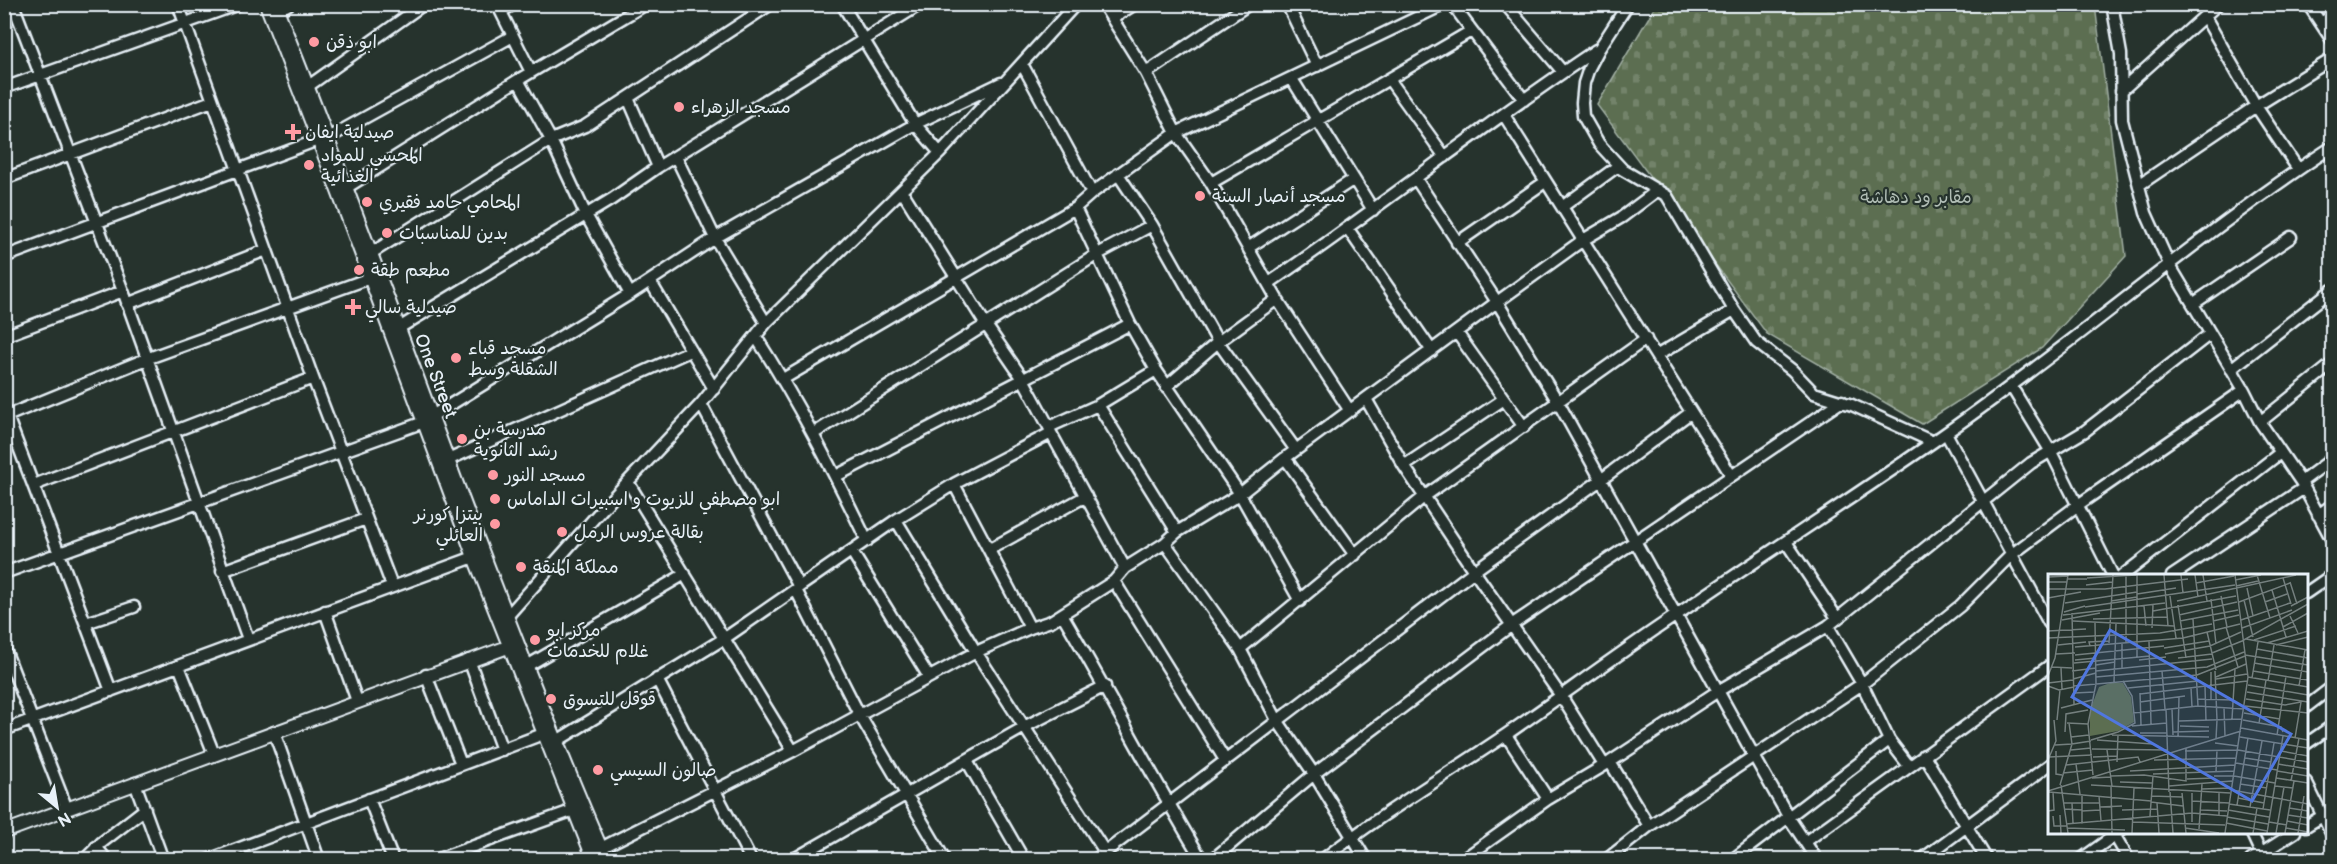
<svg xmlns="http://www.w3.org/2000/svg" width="2337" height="864" viewBox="0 0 2337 864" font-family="'Balsamiq Sans','Playpen Sans Arabic',sans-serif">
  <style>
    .cemetery { fill: url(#cemetery-stones); stroke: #a2b0a4; stroke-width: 1.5 }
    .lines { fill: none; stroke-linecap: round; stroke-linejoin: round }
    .minor-casing { stroke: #e8f1f8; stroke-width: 15 }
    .tertiary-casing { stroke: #e8f1f8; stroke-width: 16 }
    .minor { stroke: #26332d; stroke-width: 10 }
    .tertiary { stroke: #26332d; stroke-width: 12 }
    .poi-dot { fill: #ff9aa2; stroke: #26332d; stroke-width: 2 }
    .labels { text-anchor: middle; stroke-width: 4.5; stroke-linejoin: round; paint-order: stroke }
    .poi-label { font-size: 18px; fill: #e8f1f8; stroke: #26332d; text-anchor: start }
    .park-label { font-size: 18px; fill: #b0bdb5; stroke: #26332d }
    .street-label { font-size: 18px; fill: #e8f1f8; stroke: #26332d }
    .inset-road { fill: none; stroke: #747f7e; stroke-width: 1.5 }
    .view { fill: #5077e0; fill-opacity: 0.15; stroke: #5077e0; stroke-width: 3 }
    .inset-edge { fill: none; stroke: #e8f1f8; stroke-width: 3 }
  </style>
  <defs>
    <pattern id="cemetery-stones" width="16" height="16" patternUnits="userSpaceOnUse" patternTransform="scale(1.5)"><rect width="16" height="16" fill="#5c6e51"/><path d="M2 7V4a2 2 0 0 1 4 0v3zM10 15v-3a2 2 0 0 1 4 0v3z" fill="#73836b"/></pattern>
  </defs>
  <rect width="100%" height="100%" fill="#26332d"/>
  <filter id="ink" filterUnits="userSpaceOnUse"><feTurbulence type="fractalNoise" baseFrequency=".0167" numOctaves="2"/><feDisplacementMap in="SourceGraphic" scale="12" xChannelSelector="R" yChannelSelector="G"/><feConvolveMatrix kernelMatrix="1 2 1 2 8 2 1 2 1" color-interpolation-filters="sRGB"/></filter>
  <g filter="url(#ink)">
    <!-- cemetery -->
    <path class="cemetery" d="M1656,5H2095L2126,256L2042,348L1922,424L1767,334L1597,105Z"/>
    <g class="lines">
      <!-- minor casing -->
      <g class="minor-casing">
        <path id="minor" d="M13,4L123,291L248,639
          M178,4L313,378L392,586
          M497,4L531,72
          M842,4L915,124L940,153
          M1103,4L1146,73L1176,133L1211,183L1277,299L1350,411
          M1287,4L1317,66
          M1452,4L1524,100
          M1505,4L1563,72
          M1628,4L1599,49L1589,68L1584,83L1582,103L1583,116L1599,144L1623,170L1667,196L1734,310L1756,342L1792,370L1814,393L1852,405L1933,442
          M2112,4L2121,54L2122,120L2146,213L2169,264L2244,390L2260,422L2301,482L2332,540
          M2308,4L2332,40
          M278,11L289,4
          M502,11L514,4
          M2205,17L2256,106L2298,169
          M1113,18L1135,4
          M2321,23L2332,16
          M1022,64L1092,193
          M1146,73L1249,4
          M1292,79L1373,210
          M1389,79L1445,157
          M518,80L551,140L586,215L630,294
          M307,87L424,4
          M4,88L239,4
          M2121,91L2218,4
          M628,98L658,167
          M1504,115L1731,475
          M328,138L511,37
          M676,157L715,238L766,323
          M1118,174L1152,225L1218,342L1296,450
          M4,179L212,101
          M1416,179L1497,302L1558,402L1754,756L1789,818L1817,860
          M1211,183L1471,31
          M2139,185L2256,106L2332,59
          M346,188L518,80L646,4
          M902,191L986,325L1023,379L1049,427
          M1562,207L1618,166
          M1075,208L1130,324L1156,370L1240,494L1300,601
          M1348,229L1432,351
          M1457,243L1545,182
          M1248,248L1354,179
          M370,254L551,140L585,126L771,4
          M4,257L318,140
          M650,281L714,389
          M1269,283C1379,208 1484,124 1596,50
          M127,304L266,250
          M2193,304L2291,237
          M399,328L612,199L658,167L921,4
          M1457,333L1524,427
          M4,336L123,291
          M756,337C798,402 833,471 867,541
          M1656,356L1734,310
          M2231,369L2332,290
          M783,379L1075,208L1092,193L1176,133L1445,4
          M2011,386L2051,452L2113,576
          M1166,387L1218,342L1277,299
          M1366,399L1404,466L1474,571L1561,696L1604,765
          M701,404L799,587
          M1098,405L1177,532
          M4,408L111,691
          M432,416L630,294L715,238L915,124L1001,83
          M4,417L146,359L370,278
          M2260,422L2332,364
          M1051,433L1125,568
          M1946,433L2049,623
          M813,434L1096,255L1152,225
          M1285,458L1355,555
          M448,460L690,351
          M1404,466L1504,399
          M836,476L1130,324
          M628,482L793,751
          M2301,482L2332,459
          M954,484L1030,628
          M34,485L313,378
          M2318,515L2332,505
          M896,520L976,652L1105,852
          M1786,542L1837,618
          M1165,543L1240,649L1277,720L1314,774L1366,860
          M990,549L1086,496
          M852,552L929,677
          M222,571L366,519
          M4,573L424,422
          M2122,576L2280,453
          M2172,576L2304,488
          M1114,581L1225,760
          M796,590L859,714L945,860
          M2306,593L2332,575
          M325,611L357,701
          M1062,614C1110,695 1153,779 1202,860
          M503,621L605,506L701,404L766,323L940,153L1076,4
          M86,623L134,607
          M1828,626L1862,684L1889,740L1909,766
          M4,647L67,809
          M1240,649L1425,496L1646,339
          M469,660L502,750
          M179,666L214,754
          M520,670L685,574
          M426,675L461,764
          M657,679L751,860
          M2306,707L2332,687
          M4,730L474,557
          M274,732L319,860
          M1506,735L1548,799
          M557,741L725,638L896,520L954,484L1051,433L1049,427L1098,405L1156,370
          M2306,744L2332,726
          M1924,755L1987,860
          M967,761L1024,860
          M1610,762L1649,826
          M2306,782L2332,835
          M135,783L163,860
          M369,799L393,860
          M2306,826L2332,810
          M2251,832L2264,860
          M2115,836L2129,860
          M1805,842L2049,666
          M96,847L107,860
          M601,848L793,751L976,652L1030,628L1051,621L1062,614L1114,581L1125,568L1165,543L1177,532L1240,494L1285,458L1497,302L1583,240L1622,217L1658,190
          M84,860L101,843L145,809
          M208,860L543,734
          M435,860L574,810
          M792,860L1026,726L1105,686
          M1095,860L1474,571L1602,479L1690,413
          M1212,860L1314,774L1513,624L1842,401
          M1322,860C1381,814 1445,776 1507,734C1563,695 1618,654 1675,616C1764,555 1854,497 1943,435C2076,343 2197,235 2332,147
          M1462,860L1548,799L1610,762L1718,691L1828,626L2031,463L2085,431L2210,334
          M1606,860L1649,826L1862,684L1960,606L2011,555L2078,505L2244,390
          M1732,860L1889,740
          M1921,860L2049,765
          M2080,860L2119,832
          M2251,860L2295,832"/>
      </g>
      <!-- tertiary casing -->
      <g class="tertiary-casing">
        <path id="tertiary" d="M266,4L338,191L474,557L594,860
          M275,4C389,288 485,579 606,860
          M4,832L516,644"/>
      </g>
      <!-- minor -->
      <use href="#minor" class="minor"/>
      <!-- tertiary -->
      <use href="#tertiary" class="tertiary"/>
    </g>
  </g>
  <!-- markers -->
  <g class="poi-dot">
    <circle cx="314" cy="42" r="6"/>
    <circle cx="679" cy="107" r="6"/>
    <path d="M290 123h6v6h6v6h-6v6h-6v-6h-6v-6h6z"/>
    <circle cx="309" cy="165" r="6"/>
    <circle cx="1200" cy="196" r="6"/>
    <circle cx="367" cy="202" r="6"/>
    <circle cx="387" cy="233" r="6"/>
    <circle cx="359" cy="270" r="6"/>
    <path d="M350 298h6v6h6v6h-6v6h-6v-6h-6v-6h6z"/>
    <circle cx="456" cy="358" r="6"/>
    <circle cx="462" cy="439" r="6"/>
    <circle cx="493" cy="475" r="6"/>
    <circle cx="495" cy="499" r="6"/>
    <circle cx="495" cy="524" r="6"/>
    <circle cx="562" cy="532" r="6"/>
    <circle cx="521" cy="567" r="6"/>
    <circle cx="535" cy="640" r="6"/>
    <circle cx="551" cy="699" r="6"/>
    <circle cx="598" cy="770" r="6"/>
  </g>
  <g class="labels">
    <!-- poi labels -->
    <g class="poi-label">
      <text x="326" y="48">ابو ذقن</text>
      <text x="691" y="113">مسجد الزهراء</text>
      <text x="305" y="138">صيدلية ايفان</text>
      <text x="321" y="161">المحسي للمواد<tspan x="321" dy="21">الغذائية</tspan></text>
      <text x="1212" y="202">مسجد أنصار السنة</text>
      <text x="379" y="208">المحامي حامد فقيري</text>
      <text x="399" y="239">بدين للمناسبات</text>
      <text x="371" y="276">مطعم طقة</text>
      <text x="365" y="313">صيدلية سالي</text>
      <text x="468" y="354">مسجد قباء<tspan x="468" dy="21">الشقلة وسط</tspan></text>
      <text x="474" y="435">مدرسة بن<tspan x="474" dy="21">رشد الثانوية</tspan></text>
      <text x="505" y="481">مسجد النور</text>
      <text x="507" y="505">ابو مصطفي للزيوت و اسبيرات الداماس</text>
      <text x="483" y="520" text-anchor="end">بيتزا كورنر<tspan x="483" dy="21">العائلي</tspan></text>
      <text x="574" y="538">بقالة عروس الرمل</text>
      <text x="533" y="573">مملكة المنقة</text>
      <text x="547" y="636">مركز ابو<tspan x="547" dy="21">غلام للخدمات</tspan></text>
      <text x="563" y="705">قوقل للتسوق</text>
      <text x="610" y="776">صالون السيسي</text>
    </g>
    <!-- park labels -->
    <g class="park-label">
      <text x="1916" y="203">مقابر ود دهاشة</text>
    </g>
    <!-- street labels -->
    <g class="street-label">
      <text transform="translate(436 376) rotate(69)" y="6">One Street</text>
    </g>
  </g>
  <!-- overview -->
  <g transform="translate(2048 574)">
    <rect width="260" height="260" fill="#26332d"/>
    <path d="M62,109H75L83,123L86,148L70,157L42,162V136L51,113Z" fill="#5c6e51"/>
    <path class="inset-road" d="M78,1V68M89,1V83M116,1L120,52M133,1L135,19M147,1L150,23M155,1L159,27M209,1L222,44M0,3L20,2M39,4L88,1M235,4L243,30M20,5H39M187,6L213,1M0,8H19M242,8L249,30M148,9L186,2M38,11L64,8M188,12L210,7M199,14L205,42M0,15H57L140,5M224,16L238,63M89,20L128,14M122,22L128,64M173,22L179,53M0,24L33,18M163,25L168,70M196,26L205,63M63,27L89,23M129,27L248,1M191,28L242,9M217,28L239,20M17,29L89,18M130,31L138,84M96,32L98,52M243,32L260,23M37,33L187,11M105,37L188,22M16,38L37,32M24,39L26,130M15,41L117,29M131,41L189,28M242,42L250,59M45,45L119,43M145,45L150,132M14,46L52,39M193,46L242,29M25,47L126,52M132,47L190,36M165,47L191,41M178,53L190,93M235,53L260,39M104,54L105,31M194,54L244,36M0,57L38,55M159,58L168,96M0,64L112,59L164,50M198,65L260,76M206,66L248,52M101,67L103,150M61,69L65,1M219,69L260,57M10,71L38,68M228,71L260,63M42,72L41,68L61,67M27,73L135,64L192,50M116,74L161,67M209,75L260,84M164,79L194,67L260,30M8,80L27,79M117,80L162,72L193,58M27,81L116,72M197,81L260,91M130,84L164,80M27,86L48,84M91,86L118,83M48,87L102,82M26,89L48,87M206,89L260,98M48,91L67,88M4,93L24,94M13,94L14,115M74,95V69M24,97L48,94M48,97L164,85M114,97L117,135M167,97L169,146M205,97L260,106M163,98V125M0,102L7,84L20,1M48,103L159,93L196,78M168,103L198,90M200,103L260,113M204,104L210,68M25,105L48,99M168,105L199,100M220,107L226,71M66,108L68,50M0,109L25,106M200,111L260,121M0,112L11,116L26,113M26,112L149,101L197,82M157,112L158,147M251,112L257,76M80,114L150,107M143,114L144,133M199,118L260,128M26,119L47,118M92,119L93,151M92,120L199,107M149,125L185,126M198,125L237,131L253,128M92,128L137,122M197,132L260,139M13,134L44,126M176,134L177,162M118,135L121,218M124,135L125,161M85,139L150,132L196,135M196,139L232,145M184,145L187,95M9,146L12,116M195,146L233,153L235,158M131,147L194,145M19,149L40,150M211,149L218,106M84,152L119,149M132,152L161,153M193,154L260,166M17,158L18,140L40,136M125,158L161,157M92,159H119M64,161L161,163M229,161L238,102M23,163L41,161M130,163L131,123M192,163L260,174M247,164L253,128M168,165L169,146M43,166L70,158L87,149L84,122L75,107M49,166L105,170M167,169L190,172M7,171L24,170L21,149M44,175L119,176M23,176L43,174M59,176L64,212M190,176L260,188M8,177V200L14,201M137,177L189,176M233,177L260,182M1,183L44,181M45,183L69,182M197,184L223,188M0,186L8,167L6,146M106,186L188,184M69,188L70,161M188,189L229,196M28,190L32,220M230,190L260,195M18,191L90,183L92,188M82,197L187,191M229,197L260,202M168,198L169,176M15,199L45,196M105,200L186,197M45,201L40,150L48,110L47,49M63,202L96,201L138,207V174M166,202H185M186,202L227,209M44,204L63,203M228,204L260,209M139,205L166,204M243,207L251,164M72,208L104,209M192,210L219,214M12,211L24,170L43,167M13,211L20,259M43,211L182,219M63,212L64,259M121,212L184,207M227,212L245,214M154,215L183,214M184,216L260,230M0,217L193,157M1,218L103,227M122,218L125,259M171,218V241M134,219L138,259M34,221V250M51,222L53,247M103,222L134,223M190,224L216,229M144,227L181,229M103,228L135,232M15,229H51M24,229L25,249M109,229L111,259M181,230L222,236M189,231L200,164M52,233L74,232M202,233L214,167M241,234L260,237M16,235L34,236M215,235L226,169M74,236L109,235M153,236L179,237M180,236L221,243M0,237L6,236L5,218M34,237L52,236M12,241L13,259M240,241L260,244M5,242L6,252H19M102,242L105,202M179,243L220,250M239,247L260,251M85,248L177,251M144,248V219M221,248L239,251M178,249L219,257M18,250L144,239L179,242M19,254L77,256M137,254L171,259M238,254L260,258M151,255L154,210M84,259L86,214M177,259L200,103L187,1M205,259L209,234M219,259L235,162M228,259L236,213M237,259L246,207M250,259L256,222"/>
    <path class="view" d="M62,56L243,160L204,227L24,123Z"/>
    <rect width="260" height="260" class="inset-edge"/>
  </g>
  <!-- margin -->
  <rect width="2337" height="864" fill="none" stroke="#26332d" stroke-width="24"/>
  <rect x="12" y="12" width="2313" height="840" fill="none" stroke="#e8f1f8" stroke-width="2" filter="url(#ink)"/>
  <!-- north arrow -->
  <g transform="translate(57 807) rotate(150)" stroke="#26332d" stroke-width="4.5" paint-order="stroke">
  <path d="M0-4.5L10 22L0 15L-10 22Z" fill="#e8f1f8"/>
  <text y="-9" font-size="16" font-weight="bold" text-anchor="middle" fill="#e8f1f8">N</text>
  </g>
</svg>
